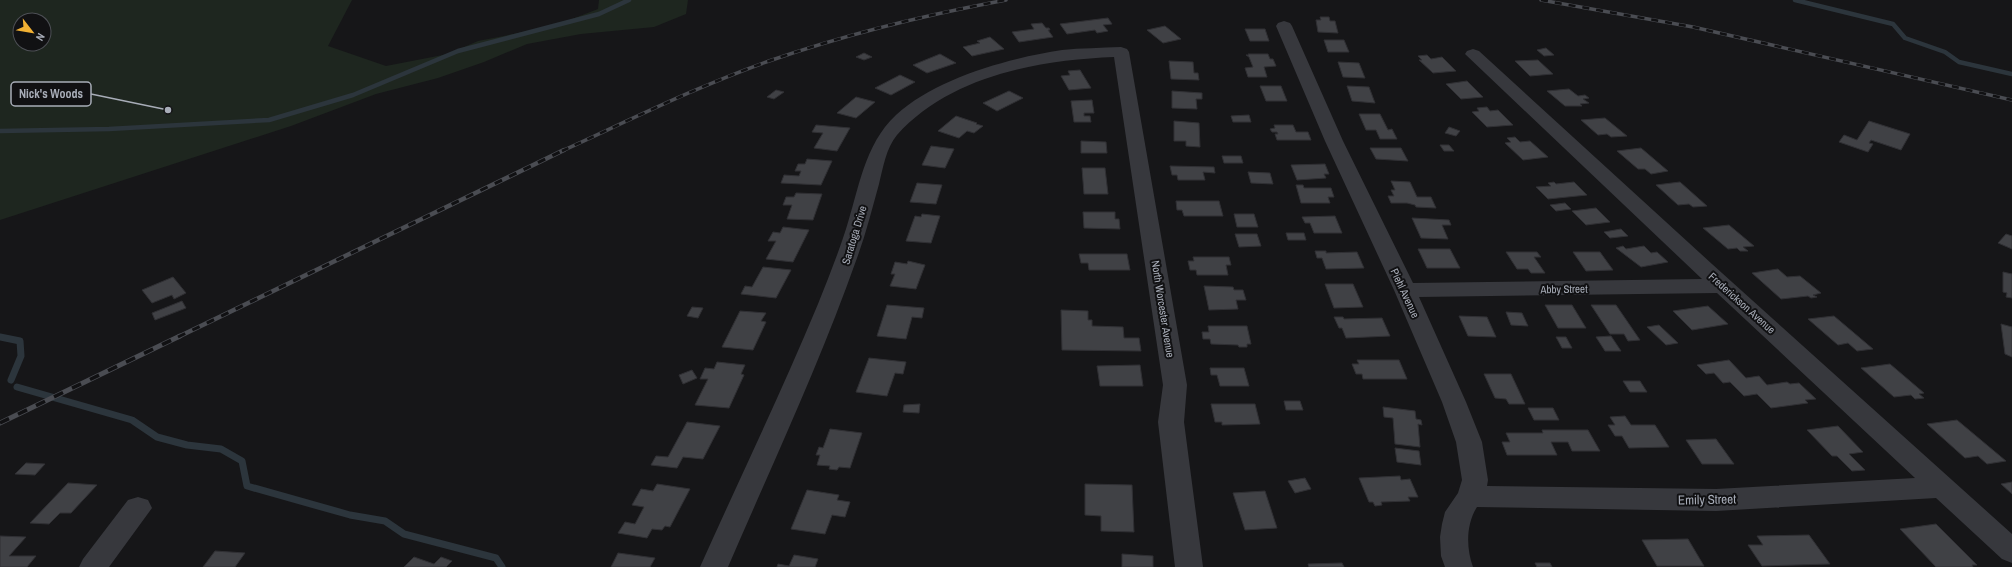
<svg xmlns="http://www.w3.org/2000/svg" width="2012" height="567" viewBox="0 0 2012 567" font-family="'Archivo Narrow',sans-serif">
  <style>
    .green { fill: #1e261f; fill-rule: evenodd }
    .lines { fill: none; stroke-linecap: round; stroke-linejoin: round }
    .stream-far1 { stroke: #2c353c; stroke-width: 4.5 }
    .stream { stroke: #2c353c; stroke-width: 7 }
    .building { fill: #404145; stroke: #303034 }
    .minor { fill: #37383d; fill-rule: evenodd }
    .rail-far2-casing { stroke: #4a4c52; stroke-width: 3.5 }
    .rail-far1-casing { stroke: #4a4c52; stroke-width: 4.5 }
    .rail-casing { stroke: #4a4c52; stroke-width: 5 }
    .rail-far2 { stroke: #111113; stroke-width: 2.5; stroke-dasharray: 7; stroke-linecap: butt }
    .rail-far1 { stroke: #111113; stroke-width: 3; stroke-dasharray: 8; stroke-linecap: butt }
    .rail { stroke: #111113; stroke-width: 3.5; stroke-dasharray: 10; stroke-linecap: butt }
    .labels { text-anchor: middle; stroke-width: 4; stroke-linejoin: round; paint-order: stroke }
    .street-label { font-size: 11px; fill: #a8adb8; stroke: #111113 }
    .near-street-label { font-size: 13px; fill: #a8adb8; stroke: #111113 }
    .leader { fill: none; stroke: #a8adb8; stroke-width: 1.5 }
    .callout-dot { fill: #a8adb8; stroke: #111113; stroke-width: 1.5 }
    .callout { fill: #111113; stroke: #a8adb8; stroke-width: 1.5 }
    .callout-label { font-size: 12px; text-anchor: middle; font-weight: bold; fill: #a8adb8 }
  </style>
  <rect width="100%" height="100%" fill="#161618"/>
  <!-- green -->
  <path class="green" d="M0,0H352L328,46L386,66L448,54L478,41L554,26L598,9L599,0H688L686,14L654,27L581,34L527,44L484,62L438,78L376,94L291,126L0,220ZM20,20H44V44H20Z"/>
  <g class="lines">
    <!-- stream-far1 -->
    <path class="stream-far1" d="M1795,0L1893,24L1905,38L1945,52L1959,62L2012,74
      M0,131L109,129L269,120L353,95L458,51L599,14L629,0"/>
    <!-- stream -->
    <path class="stream" d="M0,337L20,341L21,356L11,380
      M17,387L132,420L157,437L187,445L221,449L242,461L247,486L350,515L385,521L404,534L496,558L502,567"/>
  </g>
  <!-- building -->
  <path class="building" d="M1320,17H1329L1330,21H1335L1338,33L1318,32L1316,20H1321Z
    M1108,18L1112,24L1103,25L1108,31L1097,33L1095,30L1067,34L1060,24Z
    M1042,23L1046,28H1049L1050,30H1048L1053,37L1019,42L1012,32L1034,29L1031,24Z
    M1165,26L1181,39L1163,43L1147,30Z
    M1245,29H1265L1269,41H1250Z
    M990,37L1004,49L972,56L963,47L980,43L977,41Z
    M1324,40H1344L1349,52H1328Z
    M1546,48L1554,55L1544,56L1537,50Z
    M864,53L872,57L864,60L856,57Z
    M940,54L956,63L927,73L913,65Z
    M1248,54H1268L1270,59H1273L1276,66L1264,67L1267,77H1248L1245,68L1253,67L1249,57L1246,55H1249Z
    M1427,55L1431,59L1442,57L1456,71L1433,73L1419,60H1422L1418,56Z
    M1538,60L1553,74L1530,76L1515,61Z
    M1169,61L1193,62L1194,73H1198L1199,80L1171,79Z
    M1338,62L1359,63L1365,78L1343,77Z
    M1080,70L1091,88L1069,90L1061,76L1070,75L1068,71Z
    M900,75L915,82L891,95L875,88Z
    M1467,81L1483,97L1461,99L1446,84Z
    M1260,86H1281L1287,101H1266Z
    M1347,86L1369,87L1375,103L1352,101Z
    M1569,89L1578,96L1585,95L1589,98L1583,99L1589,103L1580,104L1582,106H1565L1547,91Z
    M776,90L784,92L774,99L767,97Z
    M1009,91L1023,98L997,111L983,103Z
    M1172,91L1202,93V99H1196L1197,109L1172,108Z
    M856,97L875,102L856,118L837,113Z
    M1092,100L1094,113H1084V116H1090L1091,122H1074L1071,101Z
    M1487,107L1490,111L1498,110L1513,125L1487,127L1472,112L1479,111L1477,108Z
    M1359,114H1380L1388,130L1392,129L1397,139H1380L1376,130H1366Z
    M1249,115L1251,122H1233L1231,116Z
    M956,116L977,123L976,124L983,126L974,133L967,131L959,138L938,131Z
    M1605,118L1627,136L1611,137L1607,134L1598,135L1581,120Z
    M1174,121L1199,123L1200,147L1186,146V141H1174Z
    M1869,121L1910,134L1901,150L1871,140L1869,143L1873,144L1868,152L1839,142L1844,135L1857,140Z
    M816,125L850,128L837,151L814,148L823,133L812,132Z
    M1274,125H1293L1296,132H1308L1311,140H1277L1275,134H1278L1277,132H1272L1270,129L1275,128Z
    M1449,127L1460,131L1456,136L1445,133Z
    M1515,137L1520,142L1530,141L1548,157L1523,160L1505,143L1511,142L1507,138Z
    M1081,141L1106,142L1107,153H1081Z
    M1440,145H1449L1454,151H1444Z
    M931,146L954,149L945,168L922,165Z
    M1370,148H1401L1408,161L1376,159Z
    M1641,148L1668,171L1651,174L1645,169H1638L1617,151Z
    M1222,156H1241L1243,163H1224Z
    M807,159L832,161L821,185L781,183L784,175L799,176L801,171H795L798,164H805Z
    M1325,164L1329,174H1324L1326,178L1297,180L1291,165Z
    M1170,166L1214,167L1215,173L1203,172L1205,180H1178L1177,175H1172Z
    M1082,168H1105L1108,194H1084Z
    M1248,172L1270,173L1273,184L1251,183Z
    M1391,181L1410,182L1417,197H1431L1436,208L1416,207L1415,205L1407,203H1391L1388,196H1394L1391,190H1395Z
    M1554,182L1556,184L1574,182L1587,195L1548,199L1536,187L1551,186L1548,183Z
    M1680,182L1707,206L1693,207L1689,204L1678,205L1656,185Z
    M917,183L942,185L936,204L910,202Z
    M1296,185H1303L1304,188H1331L1334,197H1328L1330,203H1301Z
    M796,193L822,194L813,220L787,219L792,205H783L786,197H794Z
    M1176,201H1219L1223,216H1184L1182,210H1177Z
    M1565,203L1571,209L1556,211L1550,205Z
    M1596,208L1610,222L1586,225L1572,211Z
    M1083,212H1115V219H1119L1120,229L1084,228Z
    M922,214L940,216L931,243L906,241L915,216L921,217Z
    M1234,214H1254L1258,227H1237Z
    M1335,216L1342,233H1314L1310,223H1305L1302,217Z
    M1412,218L1449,220L1451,225H1442L1448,239L1421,238Z
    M1729,225L1754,246L1743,247L1748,251H1740L1737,248L1728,249L1703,228Z
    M783,227L809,230L793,262L766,259L776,241H768L773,232L780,233Z
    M1621,229L1628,236L1610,238L1604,232Z
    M1286,233H1304L1306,240H1288Z
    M1235,234H1257L1261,246L1239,247Z
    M2006,234L2012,236V249L1998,243Z
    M1623,246L1626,249L1644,246L1651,253L1657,252L1668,262L1641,267L1616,248Z
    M1418,249H1450L1460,268H1427Z
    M1315,251H1326V253L1357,252L1364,268L1326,269L1322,258H1317Z
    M1506,252H1537L1541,257H1534L1545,273H1531L1528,269H1517Z
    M1573,252H1600L1613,270L1586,271Z
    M1079,254H1127L1130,270H1089L1088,263H1081Z
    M1193,257H1229L1231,265H1226L1228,275H1197L1196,270H1190L1188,261H1194Z
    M908,261L925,265L916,289L890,286L895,274H891L895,262L907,264Z
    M763,267L791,270L776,298L741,294L745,286L752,287Z
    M1778,269L1787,277L1800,276L1821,293L1813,295L1817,297L1811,298L1808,296L1781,299L1752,273Z
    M2003,272L2012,274V298L2006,297L2007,293L2003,292Z
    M173,277L186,293L174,299L172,295L152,303L142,290Z
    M1325,284H1353L1363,307L1334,308Z
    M1204,286L1233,287L1234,290H1243L1246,300H1236L1238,309L1209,310Z
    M182,301L186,308L155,320L152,313Z
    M887,305L924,308L922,318L912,317L906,339L877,336Z
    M1545,305H1572L1586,328H1558Z
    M1591,305H1616L1640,340L1628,341L1624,334H1610Z
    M1708,306L1728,324L1692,330L1673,311Z
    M692,307L703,308L698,318L687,316Z
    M1061,310L1088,311V320H1092V326L1123,327L1124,338H1139L1141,351L1062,350Z
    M740,311L766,313L761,321L766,322L753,350L722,347Z
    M1506,312L1522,313L1528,326L1511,325Z
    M1459,316L1487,317L1496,337L1468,336Z
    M1834,316L1873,349L1857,351L1848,343L1838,345L1808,319Z
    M1334,317H1343L1344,319L1382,318L1390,336L1346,338L1342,328H1339Z
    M2001,324L2012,327V357L2005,354Z
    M1659,325L1678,343L1666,345L1647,327Z
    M1208,326H1247L1251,344H1247V347H1239L1238,345L1211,344L1210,339H1203L1202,332H1209Z
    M1611,336L1621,351H1605L1596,337Z
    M1556,337H1566L1572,348H1562Z
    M869,358L906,362L903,374L895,373L887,396L856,392Z
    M1357,360H1399L1407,379H1363L1362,374H1356L1352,364H1359Z
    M1729,360L1746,378L1759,376L1767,385L1787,382L1790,384L1799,383L1816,399L1805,400L1808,403L1771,408L1757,394L1744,396L1730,382L1723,383L1714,373L1706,374L1697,365Z
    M717,362L745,365L741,374L744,375L729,408L695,405L708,379H700L705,368L714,369Z
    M1890,364L1924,393L1919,394L1924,398L1915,399L1911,395L1894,397L1861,368Z
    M1140,365L1143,386H1100L1097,366Z
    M1210,368H1244L1249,386H1220L1217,375H1211Z
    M692,370L697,378L683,384L679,375Z
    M1484,374H1511L1525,404H1509L1506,399L1495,398Z
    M1623,381H1640L1647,392H1630Z
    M1284,401H1300L1303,410H1286Z
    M920,404L919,413L903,412L904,405Z
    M1211,404H1255L1260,424L1222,425V422H1215Z
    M1383,407L1415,411L1416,419L1421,420L1422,425L1418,424L1420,447L1395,444L1393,418L1384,417Z
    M1528,408H1553L1559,420H1534Z
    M1625,416L1631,425H1655L1669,447L1629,448L1622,436H1615L1608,425H1615L1610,417Z
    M1957,420L2006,461L1987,464L1978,456L1965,458L1927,424Z
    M687,422L720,426L703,459L683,457L677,468L651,465L656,456L668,457Z
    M1838,426L1863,452L1849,454L1865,470L1852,471L1837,456H1832L1807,430Z
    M830,429L862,433L850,468L839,467L837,470L829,469L830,466L817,465L820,455H816L819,447L823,448Z
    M1542,430H1588L1600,451H1572L1568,442H1551L1557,455H1507L1502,442H1510L1506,433H1543Z
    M1716,439L1734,464H1702L1686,440Z
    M1395,448L1419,451L1421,465L1397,462Z
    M26,463L45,464L35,475L15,474Z
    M1400,476L1401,480L1410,479L1418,497H1408L1410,501L1381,502L1382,505L1375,506L1373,502H1369L1359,478Z
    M1305,478L1311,489L1295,493L1288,481Z
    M2012,482V494L2001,484Z
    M68,483L97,485L71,513H60L49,524L30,523Z
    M657,484L690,489L670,527L665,526L662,530L652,529L647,538L618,533L625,522L635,524L644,507L632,505L641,489L653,491Z
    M1085,484L1132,485L1134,532L1101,531V516L1085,515Z
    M807,490L839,495L837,500L850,502L845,517L832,515L825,534L791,529Z
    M1265,491L1277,528L1245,530L1233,493Z
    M1936,524L1977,565H1972L1973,567H1936L1900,529Z
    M1809,535L1830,564L1762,566L1748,545H1763L1757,536Z
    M0,536L26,537L9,556H36L27,567H0Z
    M1688,539L1704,566H1657L1642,540Z
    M215,551L245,553L235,567H203Z
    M618,553L655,558L650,567H611Z
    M1122,554L1153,556V567H1122Z
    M794,555L818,559L815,567H777L778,564L789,566Z
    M414,557L434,564L441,557L452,561L446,567H404Z
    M1342,563L1344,567H1309L1308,564Z
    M1535,563H1550L1552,567H1537Z"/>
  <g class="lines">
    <!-- minor -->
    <path class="minor" d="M1284,21L1290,23L1292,26L1343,141L1413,283L1702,279L1465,54L1467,51L1473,49L1479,51L1712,264L2012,534V563L2002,559L1936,498L1716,511L1477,507C1466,524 1466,548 1473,567H1445L1441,556L1440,537L1442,524L1445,512L1458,493L1462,480L1456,442L1442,402L1394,290L1325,141L1276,26L1278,23ZM1717,293L1915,478L1716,489L1487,486L1488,480L1482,442L1466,402L1419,297Z
      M1121,47L1127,49L1129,52L1187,385L1184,422L1203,567H1175L1158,422L1163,385L1114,57C1039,60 950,76 897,135C886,148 883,168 879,184C872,209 866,234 857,258C820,363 772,465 728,567H700C739,480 781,393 818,304C828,279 838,254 846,229C859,189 864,145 896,115C936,78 1009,58 1062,50C1081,48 1101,48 1121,47Z
      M138,497L148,500L152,508L109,567H79L83,559L128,500Z"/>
    <!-- rail-far2 casing -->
    <g class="rail-far2-casing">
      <path id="rail-far2" d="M1541,0L1693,27L2012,100
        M562,151C630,120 698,86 769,61C847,34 925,15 1006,0"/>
    </g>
    <!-- rail-far1 casing -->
    <g class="rail-far1-casing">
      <path id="rail-far1" d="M178,337L564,150"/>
    </g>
    <!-- rail casing -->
    <g class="rail-casing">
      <path id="rail" d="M0,423L180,336"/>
    </g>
    <!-- rail-far2 -->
    <use href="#rail-far2" class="rail-far2"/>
    <!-- rail-far1 -->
    <use href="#rail-far1" class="rail-far1"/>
    <!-- rail -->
    <use href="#rail" class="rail"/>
  </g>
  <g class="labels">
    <!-- street labels -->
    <g class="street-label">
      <text transform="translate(854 235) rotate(-73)" y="4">Saratoga Drive</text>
      <text transform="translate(1564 289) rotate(-1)" y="4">Abby Street</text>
      <text transform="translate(1405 293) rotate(65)" y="4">Piehl Avenue</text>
      <text transform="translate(1742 303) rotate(42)" y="4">Frederickson Avenue</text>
      <text transform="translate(1163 309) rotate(81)" y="4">North Worcester Avenue</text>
    </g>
    <!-- near-street labels -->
    <g class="near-street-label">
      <text transform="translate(1707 499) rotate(-1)" y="5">Emily Street</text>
    </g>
  </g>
  <!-- callouts -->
  <path class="leader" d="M168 110L91 94"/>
  <circle class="callout-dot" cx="168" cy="110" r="4"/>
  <rect class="callout" x="11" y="82" width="80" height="24" rx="4"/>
  <g class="callout-label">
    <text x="51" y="98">Nick's Woods</text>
  </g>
  <!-- north arrow -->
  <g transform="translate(32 32) rotate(121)"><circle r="19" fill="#111113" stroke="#4d4f55"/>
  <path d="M0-3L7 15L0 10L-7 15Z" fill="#f2b134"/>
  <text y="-6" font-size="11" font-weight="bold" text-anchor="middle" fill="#a8adb8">N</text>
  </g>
</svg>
